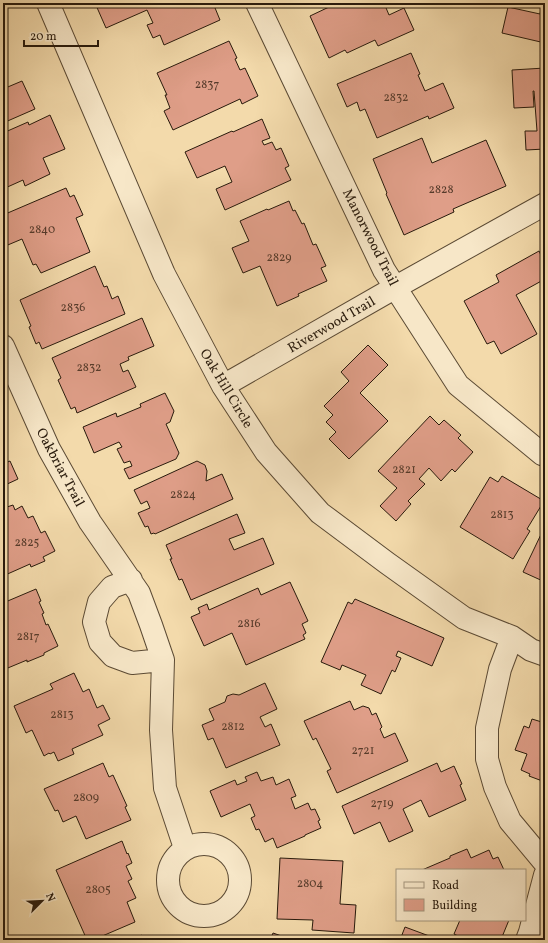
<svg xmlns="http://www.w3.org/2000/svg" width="548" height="943" viewBox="0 0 548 943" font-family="Vollkorn,serif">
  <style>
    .building { fill: #df9e88; stroke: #281a0c }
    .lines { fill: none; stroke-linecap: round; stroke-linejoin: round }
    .minor-casing { stroke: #5b4a34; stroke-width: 24 }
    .minor { stroke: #f7e7c8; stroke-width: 22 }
    .labels { text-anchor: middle; stroke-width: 3; stroke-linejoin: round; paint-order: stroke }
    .number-label { font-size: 12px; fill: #563b2b }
    .street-label { font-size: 14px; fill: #281a0c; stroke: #f7e7c8 }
  </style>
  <rect width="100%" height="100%" fill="#f3daab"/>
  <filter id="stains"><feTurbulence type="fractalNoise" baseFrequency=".005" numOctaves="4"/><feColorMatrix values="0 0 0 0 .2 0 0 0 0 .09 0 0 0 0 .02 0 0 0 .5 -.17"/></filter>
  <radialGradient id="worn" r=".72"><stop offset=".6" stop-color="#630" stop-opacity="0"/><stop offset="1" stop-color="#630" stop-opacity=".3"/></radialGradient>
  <!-- building -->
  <path class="building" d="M95,3H213L220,20L164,45L160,35L153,38L147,25L153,23L147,10L106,28Z
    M327,3H384L389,15L404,8L414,30L378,46L375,40L347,53L345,50L329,58L310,16L329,7Z
    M542,3H545V43L502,33L508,7L540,14Z
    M229,41L237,58L235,59L240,70L245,68L258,96L242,104L240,99L173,130L164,111L170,108L165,95H167L157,73Z
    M411,53L420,74L418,75L425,91L443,83L454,108L429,119L428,116L377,138L365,109L360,111L357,102L347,107L337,84Z
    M545,68V149L526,150L525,131H537L534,91H533L534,107L514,108L512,70Z
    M22,81L35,109L3,123V89Z
    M50,115L65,149L43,158L50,174L25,186L23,180L3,189V133L28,122L29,125Z
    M262,119L270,138L262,141L264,145L272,142L276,150L281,148L289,166L285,168L291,180L225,210L216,189L232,182L225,166L197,178L185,152L232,131L233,132Z
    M422,138L432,163L486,140L506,186L453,209L454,212L404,235L386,194L387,193L373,159Z
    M66,188L70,197L74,195L83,215L76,218L90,252L41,273L36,264L33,265L22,239L3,247V215Z
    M289,201L293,211L295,210L302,224L304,223L313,245L316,244L326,266L321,268L327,281L298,294L299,296L277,306L260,266L243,273L232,248L249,241L240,221L267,209L268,210Z
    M539,251L545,263V279L516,295L537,334L501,354L494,341L487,344L464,301L499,282L496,275Z
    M95,266L104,287L107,286L112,299L118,296L125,314L42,349L39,342L36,344L29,327L31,326L20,300Z
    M142,318L154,346L128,357L129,360L120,364L123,372L128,370L136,387L77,413L75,407L71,409L58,380L61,378L52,358Z
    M368,345L388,365L360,393L388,421L349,459L329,439L336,432L326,422L333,415L324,406L349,381L341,372Z
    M165,393L174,411L170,422L166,424L179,453L176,459L129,479L124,469L132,466L130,461L124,463L117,449L122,447L119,442L94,453L83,427L116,413L117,417L141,407L140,404Z
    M430,416L439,425L444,420L461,435L458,438L473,452L455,472L452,469L441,481L429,468L419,479L425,484L408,501L411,504L396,521L380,506L397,488L378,471Z
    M3,459L5,463L10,461L18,479L3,486Z
    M197,461L205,465L207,471L206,481L222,474L233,499L155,534L154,533L151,534L148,526L145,527L138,513L150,508L147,501L141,504L134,490Z
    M502,476L544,501L527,529L530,531L513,559L460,527L490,477L498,482Z
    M13,505L15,510L22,506L28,518L33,516L41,533L45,531L55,551L43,557L45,561L31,567L30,564L3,576V507L6,506L7,507Z
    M237,514L245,533L229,539L234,550L263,538L274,564L191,600L182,579L179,580L170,559H172L166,545Z
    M545,526V582L523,572Z
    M290,582L308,621L302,624L306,633L303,635L305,639L246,665L232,633L204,646L191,617L200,613L198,608L207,604L209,610L258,588L261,595Z
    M36,589L41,601L39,602L44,613L42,614L46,625L48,624L58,646L44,653V655L27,662V660L3,670V603Z
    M355,599L444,638L432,666L398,651L396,656L401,658L395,672L392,670L381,694L361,685L366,675L342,665L340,670L321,662L348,602L352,604Z
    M74,673L83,692L89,689L97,708L103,705L110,719L98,725L103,735L72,749L74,754L58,761L54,752L50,754L49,753L44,756L32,730L26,733L14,706L53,689L50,684Z
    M265,683L277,709L260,717L265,727L271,724L280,745L226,768L213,738L208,740L202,725L214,720L209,709L225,702L227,696L233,694L239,695Z
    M350,701L354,710L363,706L369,708L372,715L376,713L382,727L380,729L384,738L395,733L408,761L337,793L327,771L331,769L316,738L313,740L304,721Z
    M532,719L545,723V782L529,776L530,774L521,770L527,754L515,750L524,726L529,728Z
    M103,763L109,777L113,775L127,806L125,807L131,820L86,839L76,816L63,822L58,810L55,811L44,789Z
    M437,763L441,772L454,766L462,784L460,785L466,800L429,817L421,800L403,809L413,831L389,842L380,822L354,834L342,806Z
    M257,772L261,781L273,777L276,785L289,779L296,796L291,798L295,809L308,803L311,810L315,809L320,820L318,821L321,828L305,835V836L277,848L273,838L265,842L259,829L256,830L251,818L255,816L250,804L221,817L210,791L235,780L237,785L247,781L245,777Z
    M122,841L127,854L128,853L132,863L126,866L132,879L128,881L136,898L127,902L135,922L93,940H87L56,870Z
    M467,849L471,858L489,850L493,859L498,857L504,870H422L450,858V856Z
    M280,858L343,861L340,904L356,905L354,933L312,930L313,920L277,919Z
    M460,920H509L502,937L496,940H465H466L454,934Z
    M405,927L440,940H400Z
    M273,933L290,939V940H270Z
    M141,935L149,940H137Z
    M263,936L265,940H253Z"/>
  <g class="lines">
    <!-- minor casing -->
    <g class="minor-casing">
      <path id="minor" d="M48,3L164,274L223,386L266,452L320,513L387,563L464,618L512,637L531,650L545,655
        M257,3L384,270L458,385L542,454L545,455
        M3,346L49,449L90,522L139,593L151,625L163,660L161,730L165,788L185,848
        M223,386L396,287L545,204
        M131,580L112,587L99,602L94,622L100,642L113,656L132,663L163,660
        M512,637L500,669L487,728V759L495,787L510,821L545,863
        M168 880a36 36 0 1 1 72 0a36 36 0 1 1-72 0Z
        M527,940L530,932L545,875"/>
    </g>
    <!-- minor -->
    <use href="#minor" class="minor"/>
  </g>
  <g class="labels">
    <!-- number labels -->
    <g class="number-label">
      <text x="207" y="88">2837</text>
      <text x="396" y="101">2832</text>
      <text x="441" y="193">2828</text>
      <text x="42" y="233">2840</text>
      <text x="279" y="261">2829</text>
      <text x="73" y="311">2836</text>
      <text x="89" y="371">2832</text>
      <text x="404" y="473">2821</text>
      <text x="183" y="498">2824</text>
      <text x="502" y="518">2813</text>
      <text x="27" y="546">2825</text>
      <text x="249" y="627">2816</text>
      <text x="28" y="640">2817</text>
      <text x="62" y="718">2813</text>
      <text x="233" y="730">2812</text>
      <text x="363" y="754">2721</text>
      <text x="86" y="801">2809</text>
      <text x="382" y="807">2719</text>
      <text x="310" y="887">2804</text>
      <text x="98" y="893">2805</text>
    </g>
    <!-- street labels -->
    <g class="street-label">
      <text transform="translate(371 237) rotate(63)" y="5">Manorwood Trail</text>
      <text transform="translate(331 324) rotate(-30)" y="5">Riverwood Trail</text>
      <text transform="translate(227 388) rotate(59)" y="5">Oak Hill Circle</text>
      <text transform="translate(61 467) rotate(62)" y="5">Oakbriar Trail</text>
    </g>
  </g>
  <!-- margin -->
  <rect width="548" height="943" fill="none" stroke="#f3daab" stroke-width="16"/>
  <rect x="4" y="4" width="540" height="935" fill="none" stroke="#281a0c" stroke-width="2"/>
  <rect x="8" y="8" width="532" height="927" fill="none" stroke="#281a0c"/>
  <!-- legend -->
  <rect x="396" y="869" width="130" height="52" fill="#f7e7c8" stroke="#a4957d"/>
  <rect x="404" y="882" width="20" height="6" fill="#f7e7c8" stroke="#a4957d"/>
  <text x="432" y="889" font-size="12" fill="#281a0c">Road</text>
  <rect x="404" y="899" width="20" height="12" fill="#df9e88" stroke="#a4957d"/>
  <text x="432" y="909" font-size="12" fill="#281a0c">Building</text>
  <!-- north arrow -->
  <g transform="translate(42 901) rotate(66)" stroke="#f7e7c8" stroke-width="3" paint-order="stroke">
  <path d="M0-3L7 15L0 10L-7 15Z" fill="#281a0c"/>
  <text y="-6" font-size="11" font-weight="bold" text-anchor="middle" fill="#281a0c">N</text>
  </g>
  <!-- scale -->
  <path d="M24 40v6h74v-6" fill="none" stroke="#281a0c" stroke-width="2"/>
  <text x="30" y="40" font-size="12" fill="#281a0c" stroke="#f7e7c8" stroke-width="3" paint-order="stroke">20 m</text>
  <rect width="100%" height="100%" filter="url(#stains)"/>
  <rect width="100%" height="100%" fill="url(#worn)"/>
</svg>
